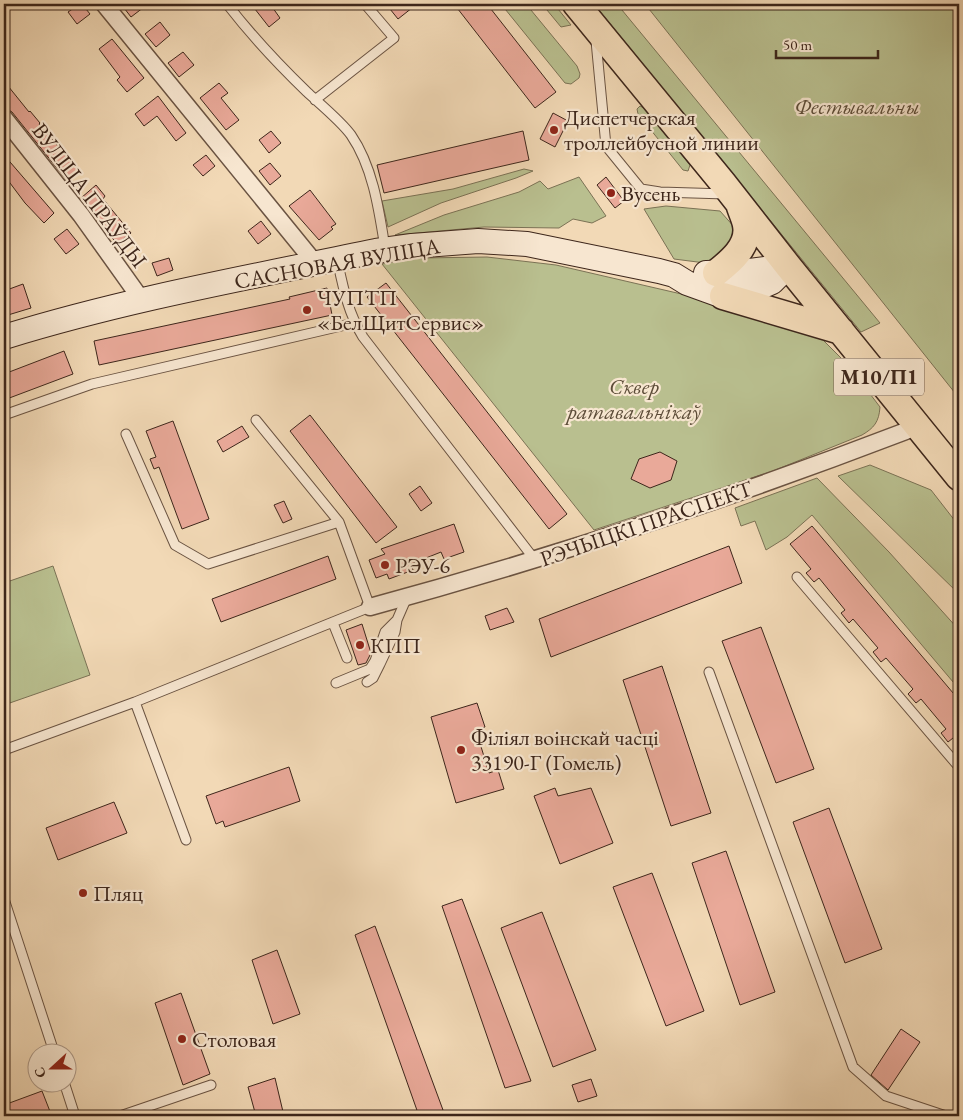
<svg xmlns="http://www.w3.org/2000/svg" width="963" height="1120" viewBox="0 0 963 1120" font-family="'EB Garamond',serif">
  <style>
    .green { fill: #b9bf8f; stroke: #7b7255 }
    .building { fill: #e9a999; stroke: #3d261b }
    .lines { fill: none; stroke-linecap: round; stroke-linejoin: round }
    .lane-casing { stroke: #6a5342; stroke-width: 11 }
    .street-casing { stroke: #6a5342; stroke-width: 19 }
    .secondary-casing { stroke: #3d261b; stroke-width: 26 }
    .primary-casing { stroke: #3d261b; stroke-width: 29 }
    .lane { stroke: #f7e6d0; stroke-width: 9 }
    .street { stroke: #f7e6d0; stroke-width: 16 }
    .secondary { stroke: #f7e6d0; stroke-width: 24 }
    .primary { stroke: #f2d9b6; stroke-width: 26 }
    .poi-dot { fill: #8f2418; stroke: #f7e6d0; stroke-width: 2 }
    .labels { text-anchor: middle; stroke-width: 4.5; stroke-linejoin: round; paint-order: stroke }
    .shield { fill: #f7e6d0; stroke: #756051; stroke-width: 1 }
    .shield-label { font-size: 21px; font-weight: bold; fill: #3d261b }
    .park-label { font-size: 22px; font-style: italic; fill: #5c4c38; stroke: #f7e6d0 }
    .poi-label { font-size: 22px; fill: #3d261b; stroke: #f7e6d0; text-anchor: start }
    .street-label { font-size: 22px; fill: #3d261b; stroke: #f7e6d0 }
  </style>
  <rect width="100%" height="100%" fill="#f2d9b6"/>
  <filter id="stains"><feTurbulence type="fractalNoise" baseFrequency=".004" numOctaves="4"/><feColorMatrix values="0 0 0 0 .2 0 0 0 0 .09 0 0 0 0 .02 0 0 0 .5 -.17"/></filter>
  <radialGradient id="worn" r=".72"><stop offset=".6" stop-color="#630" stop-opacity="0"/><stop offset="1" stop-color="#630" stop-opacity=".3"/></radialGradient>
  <!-- green -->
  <path class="green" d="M501,4H526L577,66L580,74L579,78L571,84L565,83Z
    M542,4H554L571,25L561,27Z
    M594,4H617L880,323L861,332Z
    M645,4H959V398Z
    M640,106L644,108L690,165L688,171L683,170L638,114L637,109Z
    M524,169L533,171L516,178L441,203L388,227L382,201L453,189Z
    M579,177L606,216L592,223L573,219L559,228L484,227L395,235L444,215L519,192L540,181L548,189Z
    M666,206L720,211L736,229L732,250L713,264L674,259L644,209Z
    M487,257L556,265L703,299L822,339L848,365L880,407C879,422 874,428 862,435L773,471L594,530L382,264L420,258Z
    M870,465L931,490L959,526V594L838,476Z
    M817,478L889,552L959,630V689L812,515L787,537L766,550L755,521L741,526L735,508Z
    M53,566L90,675L4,705V583Z"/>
  <!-- building -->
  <path class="building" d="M80,4H82L90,14L77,24L68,12Z
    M121,4H148L131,17Z
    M251,4H270L280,18L269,27Z
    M386,4H417L398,19Z
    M454,4H487L556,92L535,108Z
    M160,22L170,35L156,47L145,34Z
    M112,39L144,78L127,92L117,80L120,77L99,49Z
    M183,52L194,65L179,77L168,63Z
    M4,81L29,112L30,111L40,123L39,124L80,172L68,182L12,112L4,107Z
    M219,83L228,93L221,98L239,120L226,130L200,98Z
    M158,96L186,133L176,141L157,116L144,126L135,114Z
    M553,113L568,121L555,147L540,139Z
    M271,131L281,143L269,153L259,140Z
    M523,131L529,160L384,193L377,165Z
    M4,155L54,213L44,223L25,203L4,175Z
    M206,155L215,166L203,176L193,165Z
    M270,163L281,176L270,185L259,171Z
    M606,177L624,201L615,208L597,185Z
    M96,185L105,196L103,199L131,233L117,244L81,198Z
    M310,190L336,224L331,227L333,229L319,240L289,206Z
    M261,221L271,234L258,244L248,231Z
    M67,229L79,244L66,254L54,239Z
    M169,258L173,270L157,276L152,263Z
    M386,283L567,514L549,529L367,297Z
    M23,284L31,308L8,315L4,304V291Z
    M327,288L332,315L99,365L94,341L290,299L289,297Z
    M64,351L73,374L4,400V374Z
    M310,415L397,527L376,543L290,431Z
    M173,421L209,519L182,529L159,467L154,469L150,459L156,457L146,431Z
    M242,426L249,437L223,452L217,441Z
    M660,452L677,461L671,480L650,488L631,479L639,459Z
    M420,486L432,503L421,511L409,494Z
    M284,501L292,519L283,523L274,505Z
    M454,524L464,552L444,559L441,552L411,564L413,570L389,579L387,574L376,578L369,560L385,554L381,549Z
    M812,526L959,700V745L953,738L948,742L941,733L946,729L921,699L916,703L908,694L913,689L886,658L881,662L873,652L878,648L853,619L849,623L841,613L845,610L819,578L814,582L806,573L811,569L790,544Z
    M729,546L742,583L551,657L539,619Z
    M328,556L336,579L221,622L212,599Z
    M507,608L514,622L490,630L485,616Z
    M362,624L371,653L366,663L358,665L346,630Z
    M761,627L814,769L776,783L722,641Z
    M662,666L711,813L671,826L623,680Z
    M477,703L485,727L476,730L489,773L498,770L504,789L456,803L431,717Z
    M289,767L300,801L225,827L223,821L216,824L206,796Z
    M555,788L558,796L591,788L613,843L560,864L534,796Z
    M114,802L127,833L58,860L46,828Z
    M829,808L882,949L845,963L793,822Z
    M726,851L775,992L740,1005L692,863Z
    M652,873L704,1011L666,1026L613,887Z
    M462,899L531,1081L505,1088L442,906Z
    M542,912L596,1050L553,1067L501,928Z
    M375,926L443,1110L427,1116H419L355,935Z
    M277,950L300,1014L273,1024L252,960Z
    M181,993L210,1074L183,1085L155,1003Z
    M901,1029L920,1042L888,1090L871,1075Z
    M275,1078L284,1116H256L248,1087Z
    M591,1079L597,1096L578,1102L572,1085Z
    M42,1091L51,1114L46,1116H4V1105Z"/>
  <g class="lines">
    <!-- lane casing -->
    <g class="lane-casing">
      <path id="lane" d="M227,4C251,35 278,64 307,92C319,103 342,122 351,135C373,167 379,210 385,248
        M596,41L606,146L641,189L660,192L726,194
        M315,100L394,38L365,4
        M337,259C343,287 348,313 363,337L535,560
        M4,415L92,384L354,323
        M256,420L339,522
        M797,577L959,767
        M333,623L347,658
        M709,672L853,1067L886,1096L946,1116
        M367,682L373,678L380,664L395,632L397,620L407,597
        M336,683L370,669L375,661L385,632L397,620
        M135,702L186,840
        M4,750L135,702L370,607L339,522L208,564L175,545L126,434
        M4,899L54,1052
        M64,1082L75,1116
        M120,1116L211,1085"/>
    </g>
    <!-- street casing -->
    <g class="street-casing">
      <path id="street" d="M104,4L315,263
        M4,118L81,215L141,299
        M370,607C551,558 731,498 906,431L917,423"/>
    </g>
    <!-- secondary casing -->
    <g class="secondary-casing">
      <path id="secondary" d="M706,273L742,272L788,266
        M4,337C127,299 251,277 376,251L412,246L478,241L527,244L659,271L674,275L687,283L723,296L754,290L772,282L788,266"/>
    </g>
    <!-- primary casing -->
    <g class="primary-casing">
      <path id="primary" d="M576,4L723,183L788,266L959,477
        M716,273C730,262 750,246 746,225C745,219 742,213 740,207
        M723,296L841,331"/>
    </g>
    <!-- lane -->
    <use href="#lane" class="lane"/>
    <!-- street -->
    <use href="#street" class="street"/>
    <!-- secondary -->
    <use href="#secondary" class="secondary"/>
    <!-- primary -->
    <use href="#primary" class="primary"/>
  </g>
  <!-- markers -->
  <g class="poi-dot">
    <circle cx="554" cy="130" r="5"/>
    <circle cx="611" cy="193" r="5"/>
    <circle cx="307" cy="310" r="5"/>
    <circle cx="385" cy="565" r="5"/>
    <circle cx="360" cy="645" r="5"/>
    <circle cx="461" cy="750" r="5"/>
    <circle cx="83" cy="893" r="5"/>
    <circle cx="182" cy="1039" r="5"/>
  </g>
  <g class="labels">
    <!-- shield labels -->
    <rect class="shield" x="834" y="358.5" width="90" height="37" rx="4"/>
    <g class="shield-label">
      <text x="879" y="384">М10/П1</text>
    </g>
    <!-- park labels -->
    <g class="park-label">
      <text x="857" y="114">Фестывальны</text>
      <text x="634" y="394">Сквер<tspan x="634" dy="25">ратавальнікаў</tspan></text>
    </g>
    <!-- poi labels -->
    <g class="poi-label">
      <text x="564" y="125">Диспетчерская<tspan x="564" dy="25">троллейбусной линии</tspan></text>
      <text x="621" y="201">Вусень</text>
      <text x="317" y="305">ЧУПТП<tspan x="317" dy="25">«БелЩитСервис»</tspan></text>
      <text x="395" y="573">РЭУ-6</text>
      <text x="370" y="653">КПП</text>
      <text x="471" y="745">Філіял воінскай часці<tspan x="471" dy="25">33190-Г (Гомель)</tspan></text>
      <text x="93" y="901">Пляц</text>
      <text x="192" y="1047">Столовая</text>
    </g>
    <!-- street labels -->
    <g class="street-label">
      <text transform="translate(90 195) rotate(53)" y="8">ВУЛІЦА ПРАЎДЫ</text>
      <text transform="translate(337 263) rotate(-10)" y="8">САСНОВАЯ ВУЛІЦА</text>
      <text transform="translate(646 523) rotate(-19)" y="8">РЭЧЫЦКІ ПРАСПЕКТ</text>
    </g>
  </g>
  <!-- margin -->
  <rect width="963" height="1120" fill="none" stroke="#f2d9b6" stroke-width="20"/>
  <rect x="5" y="5" width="953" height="1110" fill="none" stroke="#3d261b" stroke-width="2.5"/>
  <rect x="10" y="10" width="943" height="1100" fill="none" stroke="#3d261b"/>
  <!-- north arrow -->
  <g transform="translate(52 1068) rotate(249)"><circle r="24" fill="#f7e6d0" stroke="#ad9988"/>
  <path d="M0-4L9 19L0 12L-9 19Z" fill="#8f2418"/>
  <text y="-8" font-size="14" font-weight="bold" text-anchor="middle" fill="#3d261b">С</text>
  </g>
  <!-- scale -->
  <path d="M776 50v8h102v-8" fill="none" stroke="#3d261b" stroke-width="2.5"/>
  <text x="783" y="50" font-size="15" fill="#3d261b" stroke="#f7e6d0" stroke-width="4" paint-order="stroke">50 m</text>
  <rect width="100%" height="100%" filter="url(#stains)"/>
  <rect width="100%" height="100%" fill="url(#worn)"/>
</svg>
